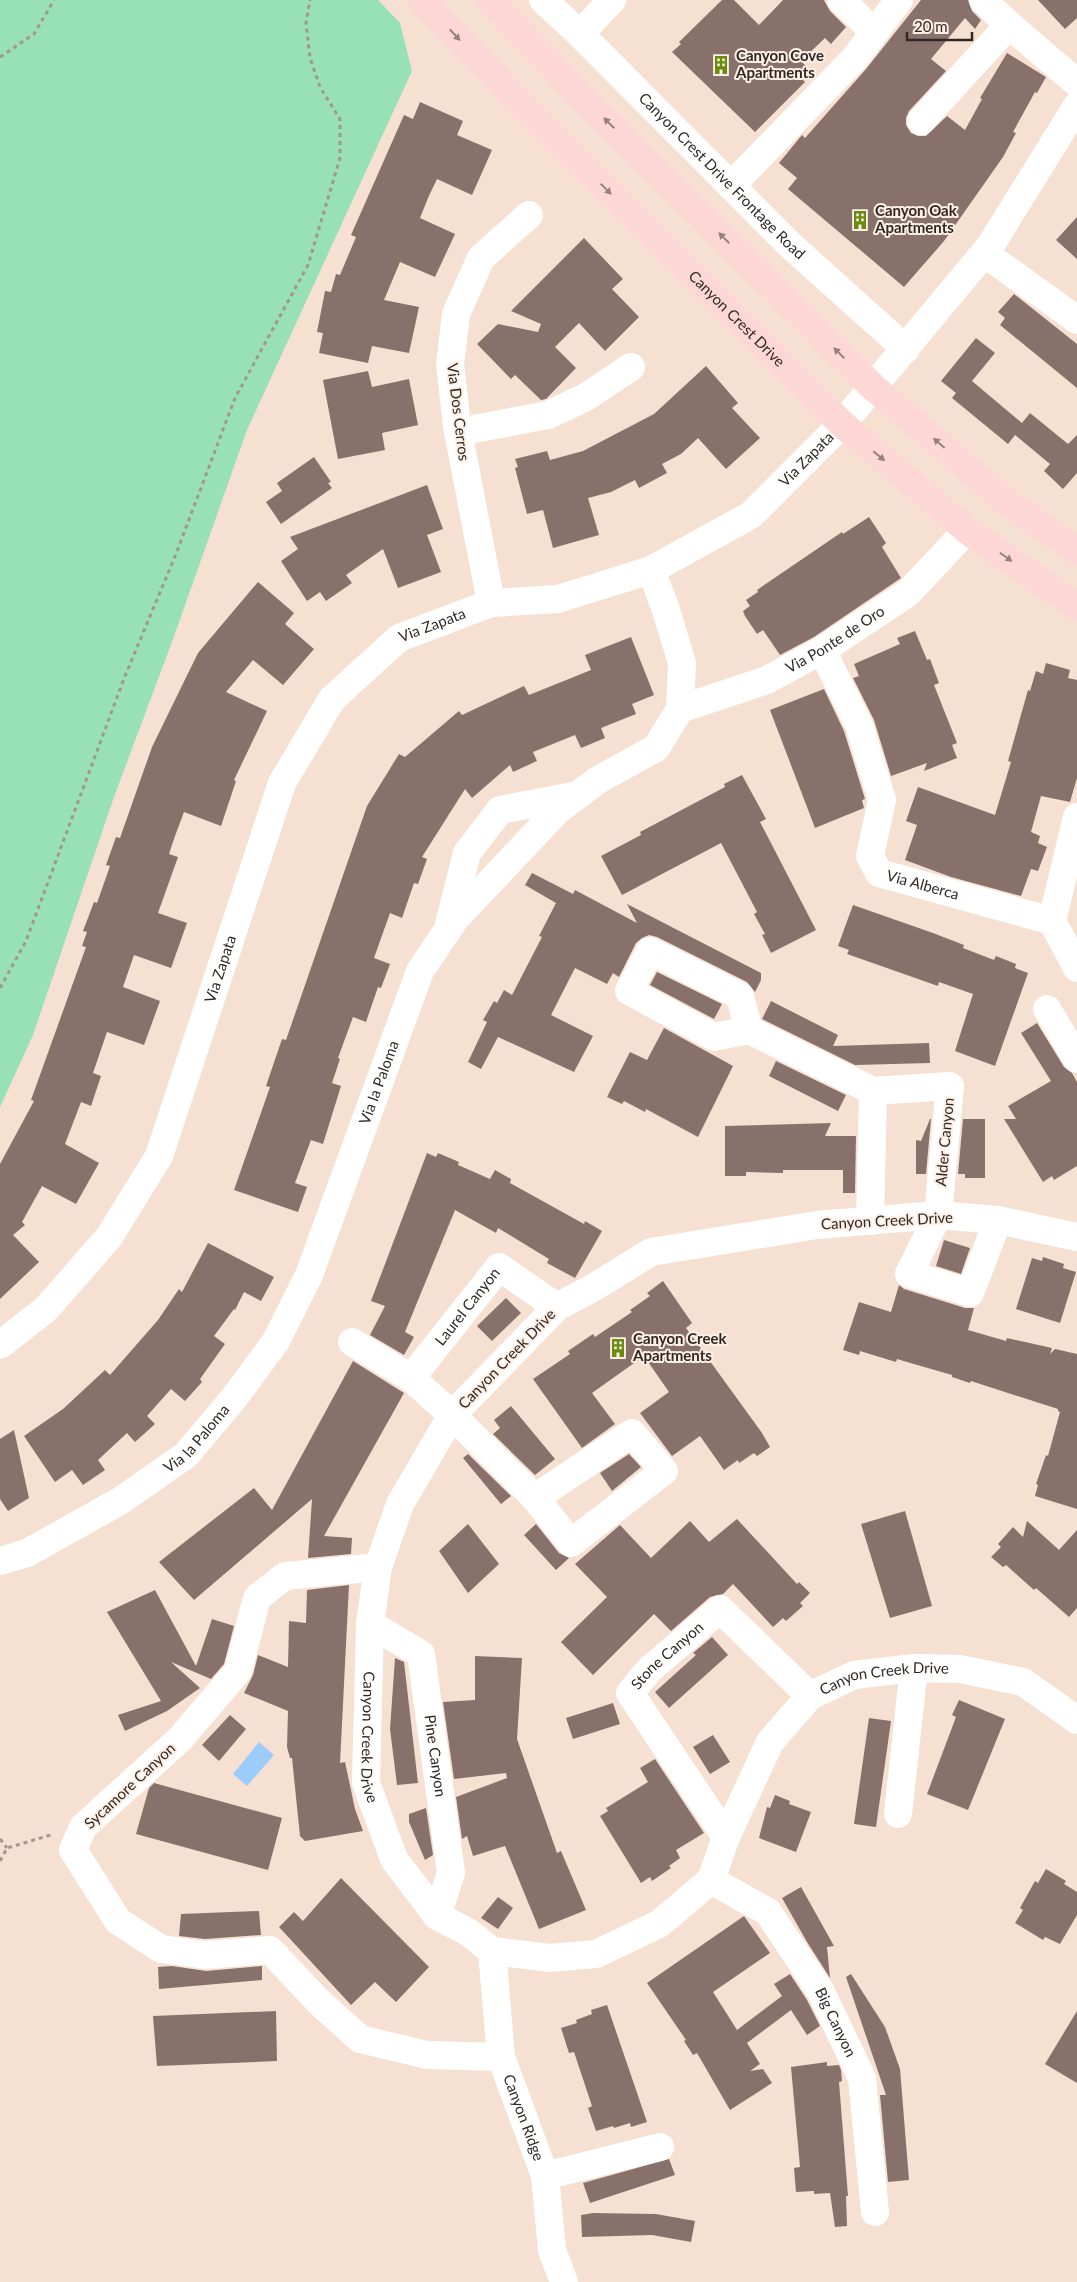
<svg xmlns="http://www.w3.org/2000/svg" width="1077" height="2282" viewBox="0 0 1077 2282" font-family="Lato,sans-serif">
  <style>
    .green { fill: #98e1b6 }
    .water { fill: #9eccfa }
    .building { fill: #89716b }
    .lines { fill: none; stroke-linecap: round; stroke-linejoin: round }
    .path { stroke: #a5958a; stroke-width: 3; stroke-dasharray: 4 4; stroke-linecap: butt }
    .minor { stroke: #fff; stroke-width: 28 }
    .major { stroke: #fdd7d6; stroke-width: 28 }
    .oneway { fill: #96807c }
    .labels { text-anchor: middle; stroke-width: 4; stroke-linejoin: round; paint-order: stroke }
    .poi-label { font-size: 15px; font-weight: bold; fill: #302823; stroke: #fdefe6; text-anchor: start }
    .street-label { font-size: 15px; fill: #302823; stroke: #fdefe6 }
  </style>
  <rect width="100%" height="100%" fill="#f6e0d1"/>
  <!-- green -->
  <path class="green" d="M0,0H378L400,23L412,71L247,430L172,642L114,797L33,1035L0,1107Z"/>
  <!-- water -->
  <path class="water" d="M259,1742L274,1755L247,1786L233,1774Z"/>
  <!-- building -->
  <path class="building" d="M722,0H734L759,25L783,0H824L830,11L846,27L831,44L825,38L801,61L810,70L801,78L805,82L755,132L672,52L681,44L679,42Z
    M921,0H968L972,11L981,20L975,29L965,18L931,59L946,71L909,111L906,118V125L911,133L918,136H926L947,116L965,130L982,99L980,98L1007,53L1046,77L1037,93L1035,92L1013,132L1016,133L1003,157L944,241L904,287L788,189L797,178L779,163L802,135L805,138L866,69Z
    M1038,0H1077V18L1065,29Z
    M420,102L463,121L457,135L492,150L472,195L437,179L428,198L420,218L455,234L435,277L400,262L384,300L419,307L409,353L372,346L368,363L319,353L323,333L317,332L325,291L331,292L336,274L340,275L356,237L351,235L404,115L413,119Z
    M1077,217V259L1056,240Z
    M584,238L623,279L612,289L639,317L605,351L579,323L555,347L576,368L546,399L541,400L515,375L511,379L477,344L498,324L538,332L541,324L511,311Z
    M1014,294L1077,344V388L1000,325L1005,318L998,312Z
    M976,338L995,353L972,381L1022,423L1030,413L1068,444L1077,435V473L1063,489L1044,471L1050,464L1015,435L1008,444L952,398L956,393L941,381Z
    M706,366L738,403L732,408L760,438L726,469L698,438L681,454L662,464L667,473L639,488L635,480L611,492L588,498L599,535L553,548L543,510L527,514L515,468L518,467L515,459L547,451L550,460L583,451L654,414Z
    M368,371L372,387L409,379L418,425L382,433L385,450L338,459L323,380Z
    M314,457L331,482L328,483L332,488L281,524L266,502L282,491L277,483Z
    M427,485L443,529L427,535L441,572L398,588L383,549L346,575L352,583L326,601L320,592L307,601L281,561L298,549L290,537Z
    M869,517L886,543L882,547L901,578L814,637L780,655L763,630L757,634L745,616L743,611L750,606L746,600L758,592L757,590L842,532L843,534Z
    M258,582L294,613L285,624L314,649L283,685L253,660L226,692L267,711L234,780L236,781L221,826L184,812L175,836L169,854L178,857L158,913L187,923L171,968L134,955L123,987L160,1001L144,1045L107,1032L93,1073L101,1076L91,1106L81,1102L65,1144L99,1163L76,1204L42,1186L22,1222L25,1225L13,1235L39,1262L0,1299V1164L34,1101L31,1100L86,947L82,946L87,932L83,931L94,902L97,903L110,866L106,865L116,837L120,838L152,747L198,653Z
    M915,631L927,660L930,659L939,683L934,685L957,743L952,745L957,758L924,771L927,763L891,776L874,720L853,678L859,676L854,664L900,644L897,638Z
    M631,637L654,695L632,704L636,714L601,728L605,738L581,748L575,735L533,752L537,761L513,772L510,765L472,798L465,789L422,857L427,859L418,884L414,883L402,918L390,913L374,958L390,964L381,988L378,987L366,1022L353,1017L338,1058L340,1059L332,1083L341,1086L323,1144L311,1140L295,1183L307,1187L298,1212L234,1190L270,1087L266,1086L282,1039L286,1040L367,806L399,754L405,757L459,711L462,715L524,686L529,695L591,670L585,655Z
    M1046,663L1070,670L1068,678L1077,680V778L1070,802L1041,796L1031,832L1040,836L1038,843L1047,847L1038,871L1031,869L1021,896L951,877L905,860L917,825L906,821L918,787L995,815L1011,762L1008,761L1028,690L1030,691L1036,671L1043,674Z
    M824,689L844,731L865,799L862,800L864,808L815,828L770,710Z
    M742,775L766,819L760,822L816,930L771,953L762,935L765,934L754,914L757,912L721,843L622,895L601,856L641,835L640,832L725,787L724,784Z
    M532,873L573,894L575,890L637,923L627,904L761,973V980L755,992L747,982L657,937L649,935L642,938L636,943L619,977L613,973L607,984L575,968L551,1015L593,1036L574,1072L498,1037L481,1069L468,1062L487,1022L483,1020L494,1001L497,1003L504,990L512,995L542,937L539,936L556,903L525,885Z
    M853,905L933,933L964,945L963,948L994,960L996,956L1016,964L1015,968L1028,973L995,1066L955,1051L973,994L939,982L938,986L847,954L849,950L838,946Z
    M657,972L722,1004L714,1019L650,985Z
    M771,1001L838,1035L833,1046L929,1043L930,1063L855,1065L762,1019Z
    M1037,1023L1064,1067L1072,1073L1077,1082V1166L1054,1180L1052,1176L1043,1182L1004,1119H1016L1008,1106L1051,1081L1021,1033Z
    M664,1028L733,1066L698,1137L646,1109L645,1112L624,1101L622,1104L607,1097L630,1052L647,1060Z
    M776,1061L846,1095L838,1111L769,1076Z
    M930,1119H931L926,1174H916V1140L921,1141Z
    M963,1119H985V1178H965V1174H958Z
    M831,1123L825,1136H856L855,1193H843V1170H783V1173L746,1172V1176H725V1126Z
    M427,1153L436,1157L438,1153L459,1162L458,1165L490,1179L495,1170L511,1179L510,1183L584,1224L585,1221L602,1231L575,1278L547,1263L549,1259L498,1228L496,1233L455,1210L405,1332L414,1337L404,1355L370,1335L385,1306L371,1301Z
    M944,1240L970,1248L961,1274L936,1266Z
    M208,1243L274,1277L261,1301L244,1292L235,1310L234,1309L214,1336L225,1344L200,1379L202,1382L185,1401L171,1389L147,1416L155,1424L135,1442L127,1433L98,1460L105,1470L83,1485L72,1470L55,1482L24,1436L63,1409L105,1370L110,1375L158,1320L179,1289L182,1292Z
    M1043,1257L1064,1264L1063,1268L1076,1272L1060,1323L1016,1309L1032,1258L1042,1261Z
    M663,1281L692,1323L686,1328L762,1433L770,1447L757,1456L754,1453L739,1463L738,1460L724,1470L700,1436L672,1456L640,1413L669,1392L644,1356L592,1393L615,1424L582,1448L533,1379L570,1354L568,1351L593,1334L595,1337L632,1312L630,1310L650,1296L647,1293Z
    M899,1285L904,1289L965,1308H974L968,1330L1006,1341L1007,1338L1052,1348L1050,1354L1055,1349L1077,1354V1509L1035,1496L1038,1485L1036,1484L1046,1455L1048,1456L1060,1412L1058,1411V1409L971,1381L970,1383L952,1377V1375L907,1362L897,1359L896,1362L860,1351L859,1355L843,1350L859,1302L891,1312Z
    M506,1298L521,1313L492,1341L477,1326Z
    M353,1361L404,1393L324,1536L352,1538L351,1554L308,1558L312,1499L194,1600L159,1562L254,1488L272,1510Z
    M511,1406L555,1459L535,1475L493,1434L500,1428L494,1420Z
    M14,1430L29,1498L8,1511L0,1499V1439Z
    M468,1454L511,1496L501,1504L463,1458Z
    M629,1454L641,1467L612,1491L600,1473Z
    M905,1511L932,1606L890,1618L861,1524Z
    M737,1519L797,1584L799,1582L810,1593L800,1603L803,1606L786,1621L783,1618L773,1627L733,1584L723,1594L710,1597L671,1631L654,1614L593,1675L561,1642L607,1597L575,1564L620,1525L651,1558L690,1521L709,1542Z
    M1027,1521L1059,1550L1077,1530V1608L1069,1617L1036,1588L1034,1590L1006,1565L1003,1567L991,1557L1001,1547L998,1544L1013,1527L1023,1537Z
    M468,1524L499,1564L468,1593L439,1551Z
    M536,1524L559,1553L569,1558L556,1570L524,1535Z
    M349,1585L340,1763L345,1762L355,1809L363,1831L305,1841L300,1836L292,1758H290L287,1747L288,1711L244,1693L253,1675L258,1655L288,1667L289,1621L306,1623L307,1590Z
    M155,1590L196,1666L212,1619L234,1626L224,1664L211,1679L171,1662L200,1688L167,1711L125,1731L118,1715L161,1701L107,1612Z
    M712,1637L728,1655L669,1708L655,1692L696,1655L693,1653Z
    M475,1656L522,1658L517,1739L557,1853L561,1851L586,1910L539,1929L505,1846L473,1856L467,1836L462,1839L456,1797L507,1778L506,1773L454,1779L443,1702L475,1700Z
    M395,1658L404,1662L418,1783L397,1785L390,1729Z
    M959,1700L1005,1719L968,1810L927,1794L956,1717L952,1715Z
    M613,1703L620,1724L573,1739L566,1718Z
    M230,1715L246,1729L219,1761L202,1745Z
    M869,1718L891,1721L876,1827L854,1824Z
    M713,1735L730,1762L710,1774L693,1747Z
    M655,1759L704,1833L676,1850L680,1858L669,1866L671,1868L652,1881L650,1877L641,1883L600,1816L608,1811L606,1808L648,1782L640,1768Z
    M154,1783L282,1818L268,1870L136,1834L149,1788Z
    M775,1795L790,1801L789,1804L811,1812L796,1852L759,1838L767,1807L770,1808Z
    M426,1808L433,1855L425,1860L409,1822V1814Z
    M1046,1869L1066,1881L1064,1884L1077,1892V1915L1060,1944L1045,1937L1043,1940L1015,1923L1023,1910L1020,1908L1035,1881L1038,1883Z
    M341,1878L429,1967L396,2002L375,1982L351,2005L279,1927L294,1912L303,1921Z
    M801,1887L834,1946L827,1947L830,1978L807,1942L782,1898Z
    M498,1897L513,1908L498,1929L481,1918Z
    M259,1911L261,1935L205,1939L179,1936L181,1914Z
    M744,1916L770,1953L713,1992L737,2030L782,1996L774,1984L790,1974L807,2000L820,2026L807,2035L791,2010L747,2043L760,2064L750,2071L763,2069L772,2083L730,2110L697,2053L693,2055L684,2041L686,2040L647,1983Z
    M172,1966L206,1971L262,1966V1980L159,1989L158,1967Z
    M851,1974L885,2027L900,2069L909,2180L888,2182L880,2095H886L846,1977Z
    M607,2005L647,2122L631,2127L630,2123L614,2128L613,2126L596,2131L588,2108L592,2106L574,2052L569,2053L561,2028L577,2023L576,2020L592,2014L591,2010Z
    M276,2011L277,2061L157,2066L153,2016Z
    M1077,2011V2083L1045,2064Z
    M827,2062V2066L839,2065L841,2070L842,2081L839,2082L848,2196H846L847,2226L835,2227L830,2193L814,2194V2191L796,2192L794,2168L800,2167L791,2067Z
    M669,2159L675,2175L590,2203L583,2183Z
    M593,2213L656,2214L695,2221L691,2242L652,2235L582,2237L581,2215Z"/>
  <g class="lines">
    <!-- path -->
    <path class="path" d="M0,57L34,34L54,0
      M0,988L26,941L125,676L176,554L235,398L308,265L340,158V119L320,87L310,58L306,23L310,0
      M0,1839L7,1848
      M0,1861L7,1848L54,1834"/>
    <!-- minor -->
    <g class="minor">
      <path id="s1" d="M543,0L580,34L790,245L906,349"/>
      <path d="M841,0L874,32"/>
      <path d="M983,0L1009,25"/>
      <path d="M580,34L612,0"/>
      <path d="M921,121L1009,25L1077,83"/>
      <path d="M731,186L855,58L899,0"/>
      <path d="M984,253L1077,320"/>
      <path d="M458,432L548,415L586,397L631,367"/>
      <path d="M491,603L457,426L450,364L456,314L481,258L529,215"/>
      <path id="s2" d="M822,650L859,725L882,800L870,856L879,873L1052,921"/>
      <path id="s3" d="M680,709L767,680L822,650L908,593L967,530"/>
      <path d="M1077,817L1052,921L1077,968"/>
      <path d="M449,924L467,853L500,810L573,796"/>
      <path d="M650,951L740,996L749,1030L714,1037L629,991Z"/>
      <path d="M1047,1009L1077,1059"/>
      <path d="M749,1030L873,1091L950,1086L938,1215L909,1274L970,1293L998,1220"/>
      <path d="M870,1221L873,1091"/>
      <path id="s4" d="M1077,1237L998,1220L938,1215L817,1225L651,1252L596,1286L557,1307L452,1415L400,1504L378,1567L370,1624L366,1783L394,1859L437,1916L468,1932L492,1951L550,1958L596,1954L659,1924L711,1880L726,1837L770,1742L810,1696L854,1675L914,1668L960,1669L1023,1682L1077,1720"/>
      <path d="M352,1342L411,1378L452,1415L535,1498"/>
      <path id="s5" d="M0,1345L46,1309L109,1237L159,1156L282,783L332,699L399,638L491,603L558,599L651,570L751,515L842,424L990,246L1077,106"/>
      <path id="s6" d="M411,1378L499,1267L557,1307"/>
      <path d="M632,1433L664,1471L571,1543L535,1498Z"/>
      <path id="s7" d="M0,1561L27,1553L120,1501L186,1455L234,1398L276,1341L309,1275L420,971L455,919L558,810L598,780L656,748L680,709L682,663L666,610L651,570"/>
      <path d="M378,1567L285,1576L257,1598L238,1671L180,1739L83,1827L73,1850L118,1921L161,1949L205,1955L270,1950L318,2001L360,2039L427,2055L501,2057"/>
      <path id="s8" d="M370,1624L421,1654L451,1873L437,1916"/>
      <path d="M898,1814L914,1668"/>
      <path id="s9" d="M726,1837L630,1693L649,1670L720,1609L810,1696"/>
      <path id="s10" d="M711,1880L768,1912L821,1992L862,2078L875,2212"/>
      <path id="s11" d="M492,1951L501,2057L545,2176L552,2250L564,2282"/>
      <path d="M545,2176L660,2147"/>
    </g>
    <!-- major -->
    <g class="major">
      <path id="s12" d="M422,0L529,112L842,424L967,530L1077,607"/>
      <path d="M489,0L574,89L873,387L1007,502L1077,551"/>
    </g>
  </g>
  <!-- one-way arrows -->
  <defs><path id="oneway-solid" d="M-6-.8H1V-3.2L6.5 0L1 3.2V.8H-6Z" transform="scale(1.25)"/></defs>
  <g class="oneway">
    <use href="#oneway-solid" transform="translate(455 35) rotate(47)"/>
    <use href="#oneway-solid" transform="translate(609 123) rotate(-135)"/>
    <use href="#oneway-solid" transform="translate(606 189) rotate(45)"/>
    <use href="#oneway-solid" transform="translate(724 238) rotate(-135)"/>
    <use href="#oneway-solid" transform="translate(839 353) rotate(-135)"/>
    <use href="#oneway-solid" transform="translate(939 443) rotate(-139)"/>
    <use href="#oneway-solid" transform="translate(879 456) rotate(40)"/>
    <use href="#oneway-solid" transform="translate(1006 557) rotate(35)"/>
  </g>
  <!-- icons -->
  <defs>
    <g id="building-bare" transform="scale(1.5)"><path d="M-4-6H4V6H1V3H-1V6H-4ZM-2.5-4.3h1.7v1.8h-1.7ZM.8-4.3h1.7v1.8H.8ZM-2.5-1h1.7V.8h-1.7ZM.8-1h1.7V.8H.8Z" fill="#698b10" stroke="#fdefe6" stroke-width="2.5" paint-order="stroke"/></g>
  </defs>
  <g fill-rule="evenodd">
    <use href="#building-bare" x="721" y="65"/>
    <use href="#building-bare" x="860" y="220"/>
    <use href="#building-bare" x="618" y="1348"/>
  </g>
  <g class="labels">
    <!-- poi labels -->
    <g class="poi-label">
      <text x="736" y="61">Canyon Cove<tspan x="736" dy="17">Apartments</tspan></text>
      <text x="875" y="216">Canyon Oak<tspan x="875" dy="17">Apartments</tspan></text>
      <text x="633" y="1344">Canyon Creek<tspan x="633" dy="17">Apartments</tspan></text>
    </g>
    <!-- street labels -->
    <g class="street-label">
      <text dy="5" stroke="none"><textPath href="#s1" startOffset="251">Canyon Crest Drive Frontage Road</textPath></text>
      <text dy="5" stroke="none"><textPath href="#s12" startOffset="448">Canyon Crest Drive</textPath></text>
      <text transform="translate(458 412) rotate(83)" y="5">Via Dos Cerros</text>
      <text dy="5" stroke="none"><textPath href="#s5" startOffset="1286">Via Zapata</textPath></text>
      <text dy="5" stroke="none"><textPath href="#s5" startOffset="866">Via Zapata</textPath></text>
      <text dy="5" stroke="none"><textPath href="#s3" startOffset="171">Via Ponte de Oro</textPath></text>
      <text dy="5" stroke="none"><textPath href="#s2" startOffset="284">Via Alberca</textPath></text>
      <text dy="5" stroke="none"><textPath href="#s5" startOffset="446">Via Zapata</textPath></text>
      <text dy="5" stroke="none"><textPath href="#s7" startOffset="639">Via la Paloma</textPath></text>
      <text transform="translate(945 1142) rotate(-85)" y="5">Alder Canyon</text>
      <text transform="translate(887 1221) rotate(-3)" y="5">Canyon Creek Drive</text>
      <text dy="5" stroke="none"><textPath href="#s6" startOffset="91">Laurel Canyon</textPath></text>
      <text transform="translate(507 1359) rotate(-46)" y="5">Canyon Creek Drive</text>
      <text dy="5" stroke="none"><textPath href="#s7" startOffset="234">Via la Paloma</textPath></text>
      <text dy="5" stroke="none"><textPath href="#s9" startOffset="226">Stone Canyon</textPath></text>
      <text dy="5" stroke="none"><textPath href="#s4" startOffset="1826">Canyon Creek Drive</textPath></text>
      <text dy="5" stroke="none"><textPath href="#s4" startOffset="1031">Canyon Creek Drive</textPath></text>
      <text dy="5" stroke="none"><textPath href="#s8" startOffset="162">Pine Canyon</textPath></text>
      <text transform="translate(130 1786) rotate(-43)" y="5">Sycamore Canyon</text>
      <text dy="5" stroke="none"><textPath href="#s10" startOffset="195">Big Canyon</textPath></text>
      <text dy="5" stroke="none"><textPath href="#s11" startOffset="171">Canyon Ridge</textPath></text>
    </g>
  </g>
  <!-- scale -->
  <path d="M907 32v8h65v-8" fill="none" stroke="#302823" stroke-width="2.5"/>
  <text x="914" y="32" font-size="15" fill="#302823" stroke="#fdefe6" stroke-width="4" paint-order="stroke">20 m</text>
</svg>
